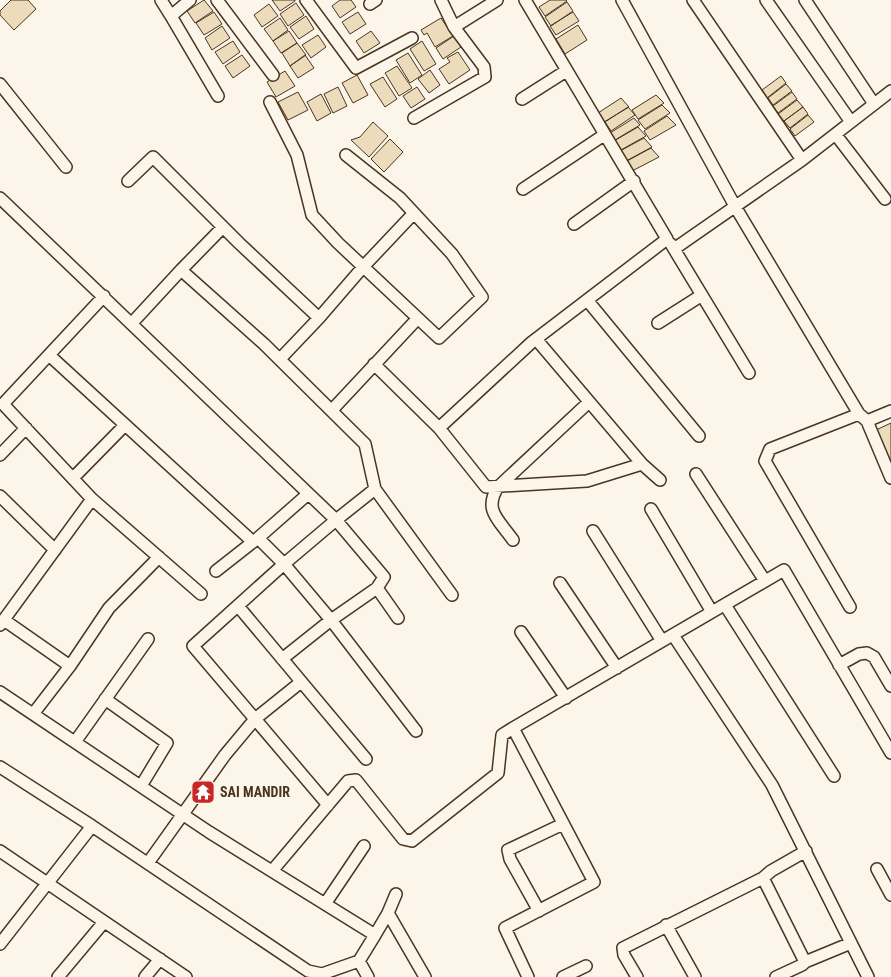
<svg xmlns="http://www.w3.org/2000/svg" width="891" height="977" viewBox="0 0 891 977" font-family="'Roboto Condensed',sans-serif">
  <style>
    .building { fill: #ecdcbc; stroke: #4a3520 }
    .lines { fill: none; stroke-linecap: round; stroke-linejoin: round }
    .minor-casing { stroke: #4a3520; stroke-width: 14 }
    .minor { stroke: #fbf6e9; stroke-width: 11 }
    .labels { text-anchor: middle; stroke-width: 4; stroke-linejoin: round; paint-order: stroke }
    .poi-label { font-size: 14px; font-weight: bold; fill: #4a3520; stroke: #fbf6e9; text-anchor: start }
  </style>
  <rect width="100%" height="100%" fill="#fbf6e9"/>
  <!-- building -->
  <path class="building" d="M11,0H28L36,9L14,30L0,15V11Z
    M204,0L213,11L195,23L187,11Z
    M272,0H295V1L280,11Z
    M340,0H351L356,7L340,18L332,6Z
    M550,0H566L567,1L545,16L539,7Z
    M567,2L573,11L551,26L545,17Z
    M296,3L304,15L288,26L280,14Z
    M269,4L278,16L262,27L254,15Z
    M214,12L222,24L204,35L196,23Z
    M358,12L366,24L350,34L342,22Z
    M573,12L579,21L556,35L550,26Z
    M306,16L314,29L299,39L290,27Z
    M280,18L288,30L273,41L264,29Z
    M441,18L453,36L435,47L427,33L424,35L421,30Z
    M578,25L587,40L565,54L556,39Z
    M222,26L230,38L212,50L205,38Z
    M289,31L297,43L281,53L273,41Z
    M371,31L380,43L364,53L356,41Z
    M318,35L326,47L311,58L302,45Z
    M454,36L461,47L443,59L436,48Z
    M233,41L240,52L223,64L215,52Z
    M422,41L436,64L424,71L410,49Z
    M297,43L306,55L290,66L282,53Z
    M458,52L470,70L449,84L439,69L450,62L447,58Z
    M408,53L422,75L410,83L396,60Z
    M242,55L250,66L233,78L225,66Z
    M305,55L314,68L298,78L290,66Z
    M397,66L412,88L399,96L385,73Z
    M430,70L440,85L429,93L418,79Z
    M285,71L295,86L276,97L267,82Z
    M357,75L368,95L353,103L342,83Z
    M781,76L786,83L767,98L762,90Z
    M383,77L397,99L385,107L370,84Z
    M786,84L792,91L773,105L768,98Z
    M338,87L347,106L333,113L324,94Z
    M417,87L425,99L411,108L403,96Z
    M298,92L308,110L288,120L278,102Z
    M792,92L797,99L778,113L773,106Z
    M321,94L331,113L317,121L307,102Z
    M656,95L664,103L638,119L632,110Z
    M621,98L629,107L604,122L598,113Z
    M797,100L803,107L784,121L778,114Z
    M662,105L670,113L645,129L638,120Z
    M628,107L635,115L611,131L605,122Z
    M803,107L808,114L790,128L784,121Z
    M808,115L814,122L795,136L790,129Z
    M667,116L676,125L650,140L644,131Z
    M634,118L640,125L615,140L610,133Z
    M373,122L388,136L369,157L351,140L360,137Z
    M638,127L646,136L619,151L614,141Z
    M644,138L652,147L626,161L620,151Z
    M390,139L403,152L384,172L371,159Z
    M651,148L659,157L632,171L627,161Z
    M891,423V464L876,430Z"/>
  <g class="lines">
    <!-- minor casing -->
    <g class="minor-casing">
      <path id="minor" d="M161,0L171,16
        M190,0L171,16L218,96
        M217,0L273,75
        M306,0L356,68L412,38
        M441,0L454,27L497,0
        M622,0L736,208L859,414L867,421L891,411
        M693,0L802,160
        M766,0L851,122
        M805,0L874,104
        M370,4L376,0
        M0,84L66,167
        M522,99L566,71
        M270,102L297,155L312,215L338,243L439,338L482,297L452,254L400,198L346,155
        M414,118L485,77L484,67L454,27
        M836,135L885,199
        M128,181L153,157L239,243L319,318L363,267L414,213
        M523,189L604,135
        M0,198L336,520L375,489L452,595
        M574,224L634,181
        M671,244L749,373
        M674,249L802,160L891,91
        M181,270L223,227
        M104,296L3,404L92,499L201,594
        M587,300L699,436
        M132,323L181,270L264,344L365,444L375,489
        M658,323L702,295
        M49,355L253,542
        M280,359L319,318
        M374,364L439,428L532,342L667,239L525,0
        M332,410L418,318
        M867,421L891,478
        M439,428L486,487L587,481L642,464L536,339
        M0,455L26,428
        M642,464L660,480
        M696,474L765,581
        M74,477L125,425
        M0,496L55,550
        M651,509L712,612
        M593,531L662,641
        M258,538L308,494
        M513,540C499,520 483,510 498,487L589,402
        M216,571L258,538L284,564L193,646L328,805
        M560,583L617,668
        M377,588L398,618
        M725,605L834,776
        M238,606L366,759
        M850,607L765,461L770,449L859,414
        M4,620L70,666L109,608L159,557
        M0,625L92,499
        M521,632L566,698
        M673,635L772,785L868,977
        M282,659L331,620L377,588L384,577L336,520L284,564L331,620L416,731
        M839,665L859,654L867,653L874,657L891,686
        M0,692L209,832L375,935L359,961L368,977
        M105,699L167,743L141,786
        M33,714L70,666
        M513,728L784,570L891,753
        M75,742L148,639
        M0,767L92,826
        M0,851L186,977
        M148,863L225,755L255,719L301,682
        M877,869L891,895
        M272,871L348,781L356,780L403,839L412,841L498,773L502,735L513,728L594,882L505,928L528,977
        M763,878L805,962
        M325,904L364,846
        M539,911L510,859L508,850L563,824
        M388,913L396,894
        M666,925L695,977
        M375,935L388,913L425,977
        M0,944L92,826L308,971L322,974L359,961
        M58,977L104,922
        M145,977L160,959
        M563,977L586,966
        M637,977L624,955L623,948L763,878L771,871L806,851
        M776,977L802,965L805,962L851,943"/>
    </g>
    <!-- minor -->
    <use href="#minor" class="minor"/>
  </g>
  <!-- icons -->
  <defs>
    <g id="temple-square" transform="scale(1.25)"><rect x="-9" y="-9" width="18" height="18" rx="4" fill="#c62828" stroke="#fbf6e9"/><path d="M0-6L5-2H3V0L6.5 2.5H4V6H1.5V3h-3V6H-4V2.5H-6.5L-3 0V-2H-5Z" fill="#fff"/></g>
  </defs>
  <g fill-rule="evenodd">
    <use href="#temple-square" x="203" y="792"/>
  </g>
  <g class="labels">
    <!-- poi labels -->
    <g class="poi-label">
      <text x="220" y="797">SAI MANDIR</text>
    </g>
  </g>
</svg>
